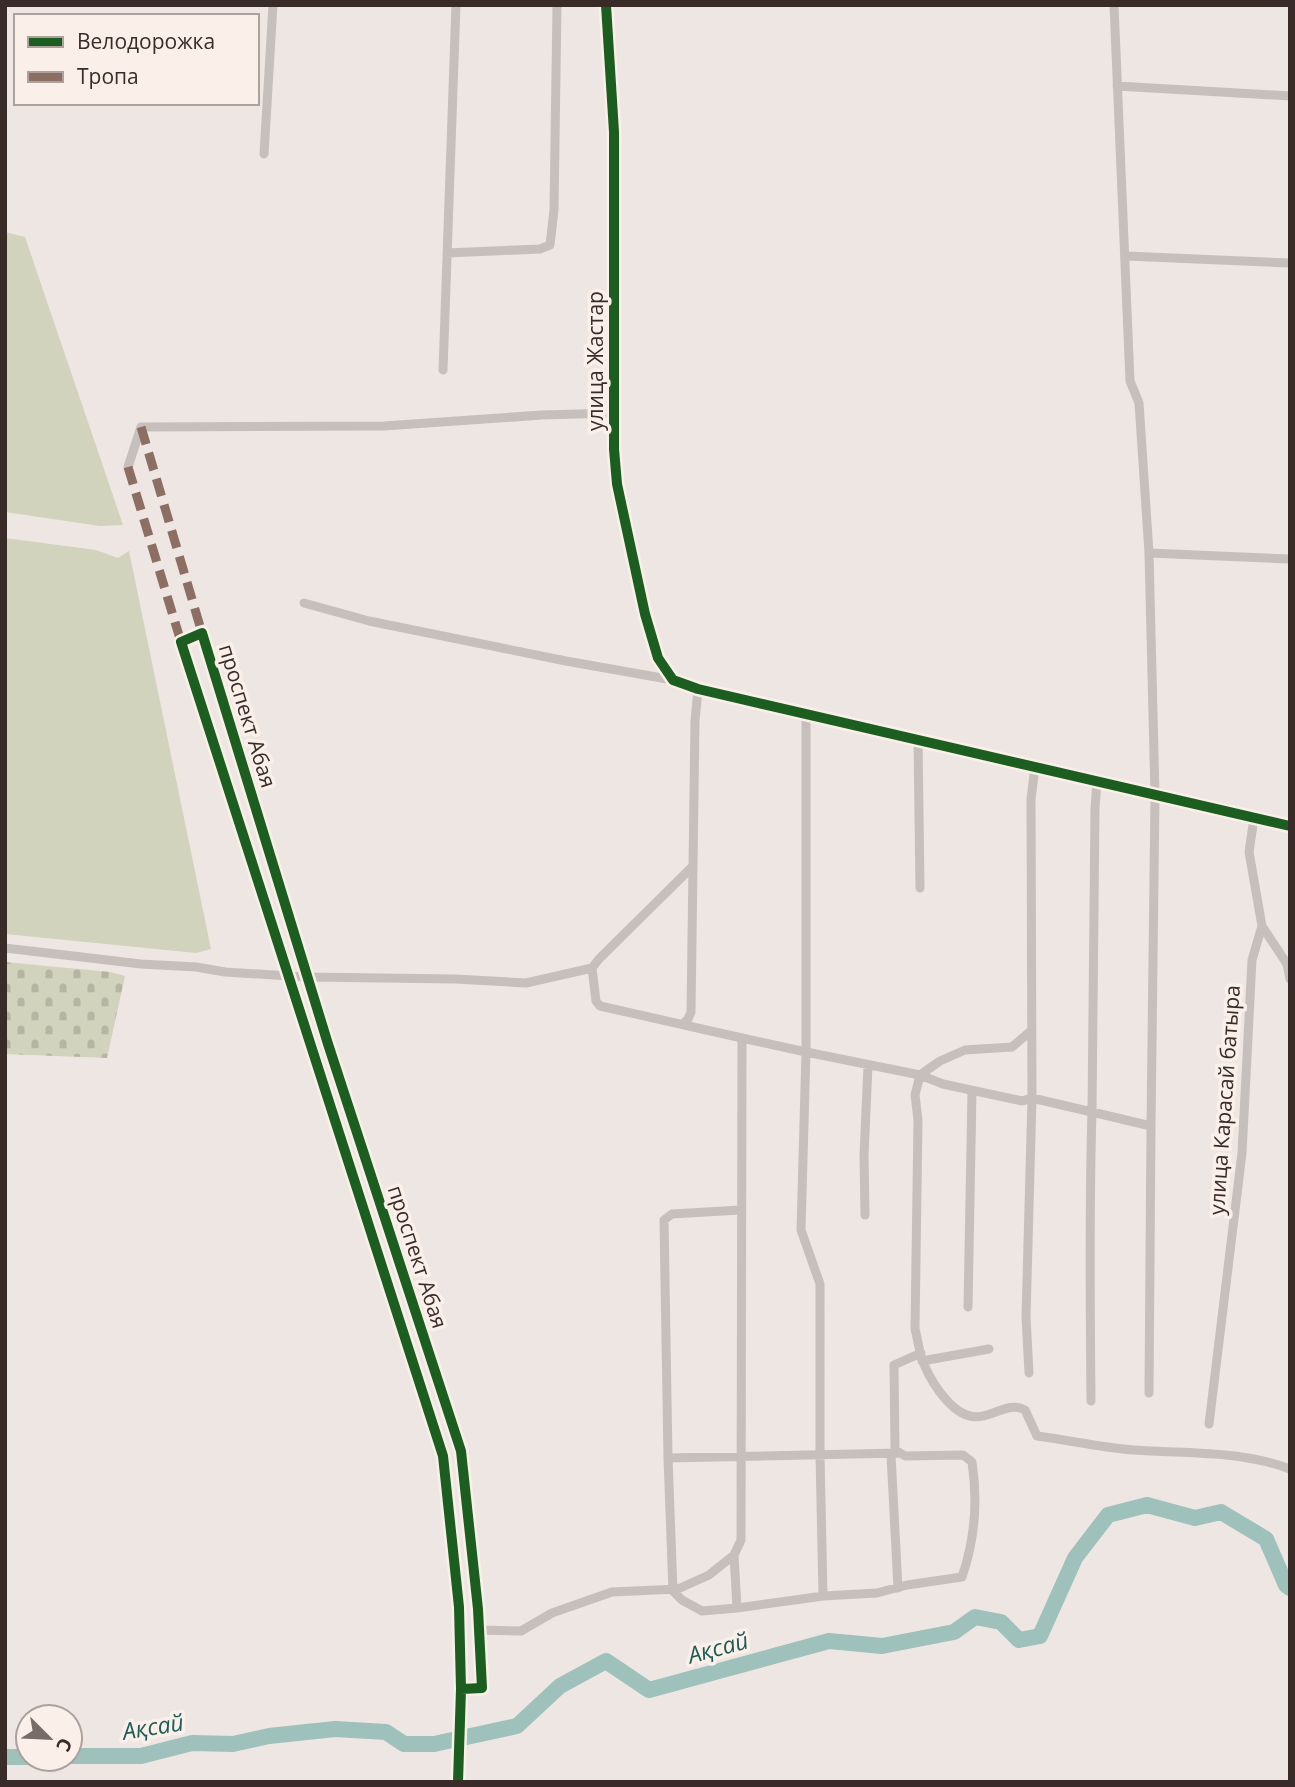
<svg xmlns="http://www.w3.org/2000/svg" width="1295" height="1787" viewBox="0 0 1295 1787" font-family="'Open Sans',sans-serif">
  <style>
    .green { fill: #d2d3bc }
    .cemetery { fill: url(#cemetery-stones) }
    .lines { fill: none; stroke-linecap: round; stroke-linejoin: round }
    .river { stroke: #9ec1bc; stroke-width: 16 }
    .minor { stroke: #c7bfbb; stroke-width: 9 }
    .quiet { stroke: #8d6e63; stroke-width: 9; stroke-dasharray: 18 9; stroke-linecap: butt }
    .cycleway-casing { stroke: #faf0e9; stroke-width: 15 }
    .cycleway { stroke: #1b5e20; stroke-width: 10 }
    .labels { text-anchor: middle; stroke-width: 7; stroke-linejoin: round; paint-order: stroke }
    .street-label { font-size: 21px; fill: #382b28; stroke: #faf0e9 }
    .water-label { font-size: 23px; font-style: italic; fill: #1c5b56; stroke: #faf0e9 }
  </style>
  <defs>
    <pattern id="cemetery-stones" width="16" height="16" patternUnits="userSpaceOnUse" patternTransform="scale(1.75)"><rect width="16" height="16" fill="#d2d3bc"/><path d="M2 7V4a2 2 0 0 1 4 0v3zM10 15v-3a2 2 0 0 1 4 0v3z" fill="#b5b5a2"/></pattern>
  </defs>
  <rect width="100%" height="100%" fill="#eee6e2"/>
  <!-- green -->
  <path class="green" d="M5,232L25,237L123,525L100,526L5,512Z
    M5,538L96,550L118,558L129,551L211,949L196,953L5,934Z"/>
  <!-- cemetery -->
  <path class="cemetery" d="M5,962L110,972L125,976L107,1058L5,1054Z"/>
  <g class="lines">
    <!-- river -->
    <path class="river" d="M70,1756H141L192,1743L233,1744L269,1736L335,1729L386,1732L404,1744H434L517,1726L560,1686L606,1661L649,1690L829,1641L882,1646L954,1632L975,1617L1001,1622L1019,1640L1040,1636L1075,1558L1108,1515L1147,1505L1195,1518L1221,1512L1266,1539L1286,1585L1290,1588
      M5,1757H28"/>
    <!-- minor -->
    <path class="minor" d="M606,5L614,132V449L617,484L645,614L658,658L673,680L698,689L1290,826
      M1114,5L1130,381L1139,403L1149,553L1155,795L1151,1126
      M1117,86L1290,96
      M264,154L273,5
      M447,253L540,249L550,245L554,210L557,5
      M1126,256L1290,263
      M443,370L456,5
      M128,467L141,427L384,426L542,415L615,413
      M1149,553L1290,559
      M304,603L369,621L566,661L673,680
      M698,689L695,721L693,866L599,959L592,968L596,1001L600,1006L742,1038
      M918,739L920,888
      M1097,781L1095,808L1092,1112L1151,1126L1149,1393
      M1262,926L1287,964L1290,979
      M5,948L141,964L196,967L225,972L307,977L455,979L526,983L592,968
      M683,1024L688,1019L691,1012L693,866
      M1032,1030L1012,1047L965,1050L940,1061L920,1075L915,1095L918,1120L915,1329C918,1340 919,1352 923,1362C932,1384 956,1423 983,1416C997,1413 1012,1402 1025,1410L1037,1436C1069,1440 1102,1448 1134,1450C1187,1454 1239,1450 1290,1469
      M865,1215L864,1156L868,1065
      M968,1307L972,1091
      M922,1361L989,1349
      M1029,1373L1026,1317L1032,1098L1031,799L1035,767
      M1209,1424L1242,1153L1252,960L1262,926L1249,852L1254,818
      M900,1453L668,1458L673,1591L682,1600L702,1611L737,1608L823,1596L877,1593L907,1585L962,1577C975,1539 978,1501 972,1462L963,1455L905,1456L895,1450L894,1365L921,1353
      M891,1455L898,1588
      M668,1458L664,1220L672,1214L740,1210
      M734,1555L737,1608
      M823,1596L820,1455V1284L801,1230L806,1052L920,1075L943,1084L1022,1101L1032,1098L1092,1112C1089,1208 1090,1304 1091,1401
      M479,1630L521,1631L552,1613L612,1592L678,1589L709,1575L734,1555L741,1540L742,1038L806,1052V713
      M458,1782L461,1689L459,1607L443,1456L181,642L202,633L328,1044L461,1451L478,1609L482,1688L461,1689"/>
    <!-- quiet -->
    <path class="quiet" d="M141,427L202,633
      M128,467L181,642"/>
    <!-- cycleway casing -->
    <g class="cycleway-casing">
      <path id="cycleway" d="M606,5L614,132V449L617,484L645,614L658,658L673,680L698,689L1290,826
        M458,1782L461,1689L459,1607L443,1456L181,642L202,633L328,1044L461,1451L478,1609L482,1688L461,1689"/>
    </g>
    <!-- cycleway -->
    <use href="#cycleway" class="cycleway"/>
  </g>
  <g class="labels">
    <!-- street labels -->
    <g class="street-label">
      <text transform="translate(596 361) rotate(-90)" y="7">улица Жастар</text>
      <text transform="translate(247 716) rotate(73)" y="7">проспект Абая</text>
      <text transform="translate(1225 1100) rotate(-86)" y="7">улица Карасай батыра</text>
      <text transform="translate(417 1257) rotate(72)" y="7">проспект Абая</text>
    </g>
    <!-- water labels -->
    <g class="water-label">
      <text transform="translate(718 1648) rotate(-15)" y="8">Ақсай</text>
      <text transform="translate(153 1727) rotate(-9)" y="8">Ақсай</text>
    </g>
  </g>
  <!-- border -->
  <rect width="1295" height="1787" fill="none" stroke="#382b28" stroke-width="14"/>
  <!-- legend -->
  <rect x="14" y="14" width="245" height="91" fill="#faf0e9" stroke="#aca19c" stroke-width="2"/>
  <rect x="28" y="37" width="35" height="10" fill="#1b5e20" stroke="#aca19c" stroke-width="2"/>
  <text x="77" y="49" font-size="21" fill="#382b28">Велодорожка</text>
  <rect x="28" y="72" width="35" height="10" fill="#8d6e63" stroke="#aca19c" stroke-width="2"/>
  <text x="77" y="84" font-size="21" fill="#382b28">Тропа</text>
  <!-- north arrow -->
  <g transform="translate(49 1738) rotate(114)"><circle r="33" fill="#faf0e9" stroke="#aca19c" stroke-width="2"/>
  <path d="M0-5L12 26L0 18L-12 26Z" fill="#786c69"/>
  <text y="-10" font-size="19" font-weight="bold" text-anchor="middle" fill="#382b28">С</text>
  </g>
</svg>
